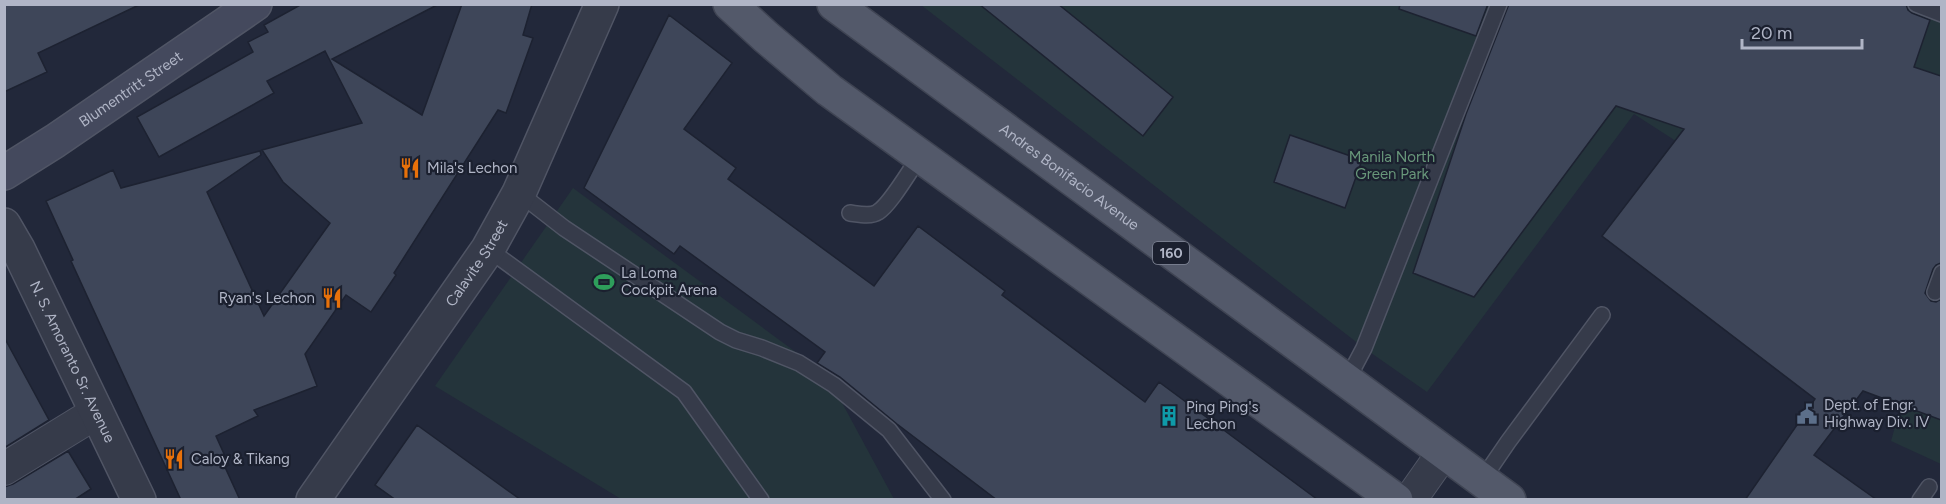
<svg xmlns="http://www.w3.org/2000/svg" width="1946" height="504" viewBox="0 0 1946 504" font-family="Figtree,sans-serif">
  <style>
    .green { fill: #24343b }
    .building { fill: #3e4659; stroke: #1d2231; stroke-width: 1.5 }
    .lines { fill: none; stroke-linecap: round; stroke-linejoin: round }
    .service-casing { stroke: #505565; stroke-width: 18 }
    .minor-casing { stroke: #505565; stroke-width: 34 }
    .tertiary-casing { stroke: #505565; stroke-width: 36 }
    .secondary-casing { stroke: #505565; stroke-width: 36 }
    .primary-casing { stroke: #3f4453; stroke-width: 36 }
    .service { stroke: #363b4a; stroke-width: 15 }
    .minor { stroke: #363b4a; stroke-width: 32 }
    .tertiary { stroke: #363b4a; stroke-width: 33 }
    .secondary { stroke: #44495d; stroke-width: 33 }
    .primary { stroke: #53596a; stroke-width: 33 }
    .labels { text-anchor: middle; stroke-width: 4.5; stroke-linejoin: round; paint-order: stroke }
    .shield { fill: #1b202f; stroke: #838899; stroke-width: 1.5 }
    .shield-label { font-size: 14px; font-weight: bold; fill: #b0b5c6 }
    .street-label { font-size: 15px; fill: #b0b5c6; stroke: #1b202f }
    .park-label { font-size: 15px; fill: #68977a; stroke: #1b202f }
    .poi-label { font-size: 15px; fill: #b0b5c6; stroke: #1b202f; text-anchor: start }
  </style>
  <rect width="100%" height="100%" fill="#22283a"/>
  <!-- green -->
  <path class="green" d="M921,5H1941V464L1891,441L1930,305L1634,114L1427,392L1364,348Z
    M573,188L827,375L894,499H621L435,386Z"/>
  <!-- building -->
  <path class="building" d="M4,4H141L38,53L47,72L4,92Z
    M302,4H439L332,59L422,115L462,4H532L523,35L533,38L506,113L498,110L394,273L396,275L371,312L346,295L305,354L317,386L254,410L258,416L216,436L229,465L225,467L240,500H181L71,261L73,260L46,201L113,170L121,188L260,151L261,155L207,192L264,316L330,223L283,182L262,150L362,123L325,51L267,81L274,93L159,157L137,117L253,52L248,42L268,32L264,25Z
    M979,4H1058L1173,97L1143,136Z
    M1400,4H1488L1476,36L1399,9Z
    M1509,4H1906L1908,10L1912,13L1930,20L1914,67L1941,76V263L1936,265L1933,269L1925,293L1931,301L1936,302L1941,299V420L1863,391L1814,455L1877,500H1745L1815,399L1602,236L1684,129L1616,106L1474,297L1413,273L1466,114Z
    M669,15L732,63L684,129L736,168L728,179L874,286L918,226L1005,291L1002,295L1145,402L1159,382L1318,500H997L897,424L840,377L817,363L825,352L680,246L674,254L584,188Z
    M1290,135L1362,160L1345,208L1274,182Z
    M4,337L49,420L4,448Z
    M417,425L521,500H396L375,485Z
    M68,451L91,489L74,500H4V487L13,484Z"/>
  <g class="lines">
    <!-- service casing -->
    <g class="service-casing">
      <path id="service" d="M1916,4L1942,14
        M519,193L564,228L720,332L736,340L762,348L799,363L834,385L889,430L943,500
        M850,213C858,214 871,217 878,212C891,204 911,168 921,155
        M488,249L684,392L761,500
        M1935,292L1942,273
        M1346,382L1364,348L1499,4
        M1482,480L1508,442L1602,315
        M1920,500L1929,487"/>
    </g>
    <!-- minor casing -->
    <g class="minor-casing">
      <path id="minor" d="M4,469L97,412
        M1410,500L1443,453"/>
    </g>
    <!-- tertiary casing -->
    <g class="tertiary-casing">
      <g id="tertiary">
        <path id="s1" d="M4,225L18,249L139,500"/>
        <path id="s2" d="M313,500L488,249L519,193L602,4"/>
      </g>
    </g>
    <!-- secondary casing -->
    <g class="secondary-casing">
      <g id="secondary">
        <path id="s3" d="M4,173L55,141L255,4"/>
      </g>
    </g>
    <!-- primary casing -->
    <g class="primary-casing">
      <g id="primary">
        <path d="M730,4L766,37L829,90L1396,500"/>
        <path id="s4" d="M834,4L1509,500"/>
      </g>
    </g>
    <!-- service -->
    <use href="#service" class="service"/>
    <!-- minor -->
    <use href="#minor" class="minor"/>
    <!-- tertiary -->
    <use href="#tertiary" class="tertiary"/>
    <!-- secondary -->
    <use href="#secondary" class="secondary"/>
    <!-- primary -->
    <use href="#primary" class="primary"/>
  </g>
  <!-- icons -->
  <defs>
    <g id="restaurant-bare" transform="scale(1.62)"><path d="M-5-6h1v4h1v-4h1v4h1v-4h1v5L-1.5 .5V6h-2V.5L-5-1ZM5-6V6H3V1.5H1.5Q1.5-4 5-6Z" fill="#e8710a" stroke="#1b202f" stroke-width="2.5" paint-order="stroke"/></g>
    <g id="stadium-bare" transform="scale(1.62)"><path d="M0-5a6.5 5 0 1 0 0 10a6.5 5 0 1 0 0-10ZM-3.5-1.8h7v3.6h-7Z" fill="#2e9e5b" stroke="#1b202f" stroke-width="2.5" paint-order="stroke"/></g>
    <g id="civic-bare" transform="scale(1.62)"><path d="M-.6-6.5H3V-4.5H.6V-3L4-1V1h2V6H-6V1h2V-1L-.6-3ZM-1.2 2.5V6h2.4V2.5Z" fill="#5c6f8a" stroke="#1b202f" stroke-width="2.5" paint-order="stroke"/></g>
    <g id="building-bare" transform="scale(1.62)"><path d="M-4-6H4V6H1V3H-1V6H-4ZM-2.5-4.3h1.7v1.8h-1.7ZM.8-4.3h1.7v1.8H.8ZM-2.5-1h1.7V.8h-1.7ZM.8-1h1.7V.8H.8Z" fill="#0f9aa8" stroke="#1b202f" stroke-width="2.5" paint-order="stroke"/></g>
  </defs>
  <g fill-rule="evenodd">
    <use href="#restaurant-bare" x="410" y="168"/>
    <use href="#stadium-bare" x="604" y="282"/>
    <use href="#restaurant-bare" x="332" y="298"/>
    <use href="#civic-bare" x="1807" y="414"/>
    <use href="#building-bare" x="1169" y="416"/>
    <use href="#restaurant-bare" x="174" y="459"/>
  </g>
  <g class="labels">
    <!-- shield labels -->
    <rect class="shield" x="1153" y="242" width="36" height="22" rx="4.5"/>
    <g class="shield-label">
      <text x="1171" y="258">160</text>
    </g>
    <!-- street labels -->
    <g class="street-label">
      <text dy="5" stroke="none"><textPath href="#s3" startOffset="152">Blumentritt Street</textPath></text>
      <text dy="5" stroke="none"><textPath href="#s4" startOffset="292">Andres Bonifacio Avenue</textPath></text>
      <text dy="5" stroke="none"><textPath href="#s2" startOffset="288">Calavite Street</textPath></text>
      <text dy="5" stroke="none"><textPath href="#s1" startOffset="153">N. S. Amoranto Sr. Avenue</textPath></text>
    </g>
    <!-- park labels -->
    <g class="park-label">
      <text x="1392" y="162">Manila North<tspan x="1392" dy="17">Green Park</tspan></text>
    </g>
    <!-- poi labels -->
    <g class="poi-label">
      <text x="427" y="173">Mila's Lechon</text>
      <text x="621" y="278">La Loma<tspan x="621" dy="17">Cockpit Arena</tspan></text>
      <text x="315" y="303" text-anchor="end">Ryan's Lechon</text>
      <text x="1824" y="410">Dept. of Engr.<tspan x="1824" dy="17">Highway Div. IV</tspan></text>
      <text x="1186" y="412">Ping Ping's<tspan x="1186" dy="17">Lechon</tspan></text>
      <text x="191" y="464">Caloy &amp; Tikang</text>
    </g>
  </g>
  <!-- border -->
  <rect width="1946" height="504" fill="none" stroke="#b0b5c6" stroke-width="12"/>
  <!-- scale -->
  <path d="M1742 39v9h120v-9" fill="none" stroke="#b0b5c6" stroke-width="3"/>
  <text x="1751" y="39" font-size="18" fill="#b0b5c6" stroke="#1b202f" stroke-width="4.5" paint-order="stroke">20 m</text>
</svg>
